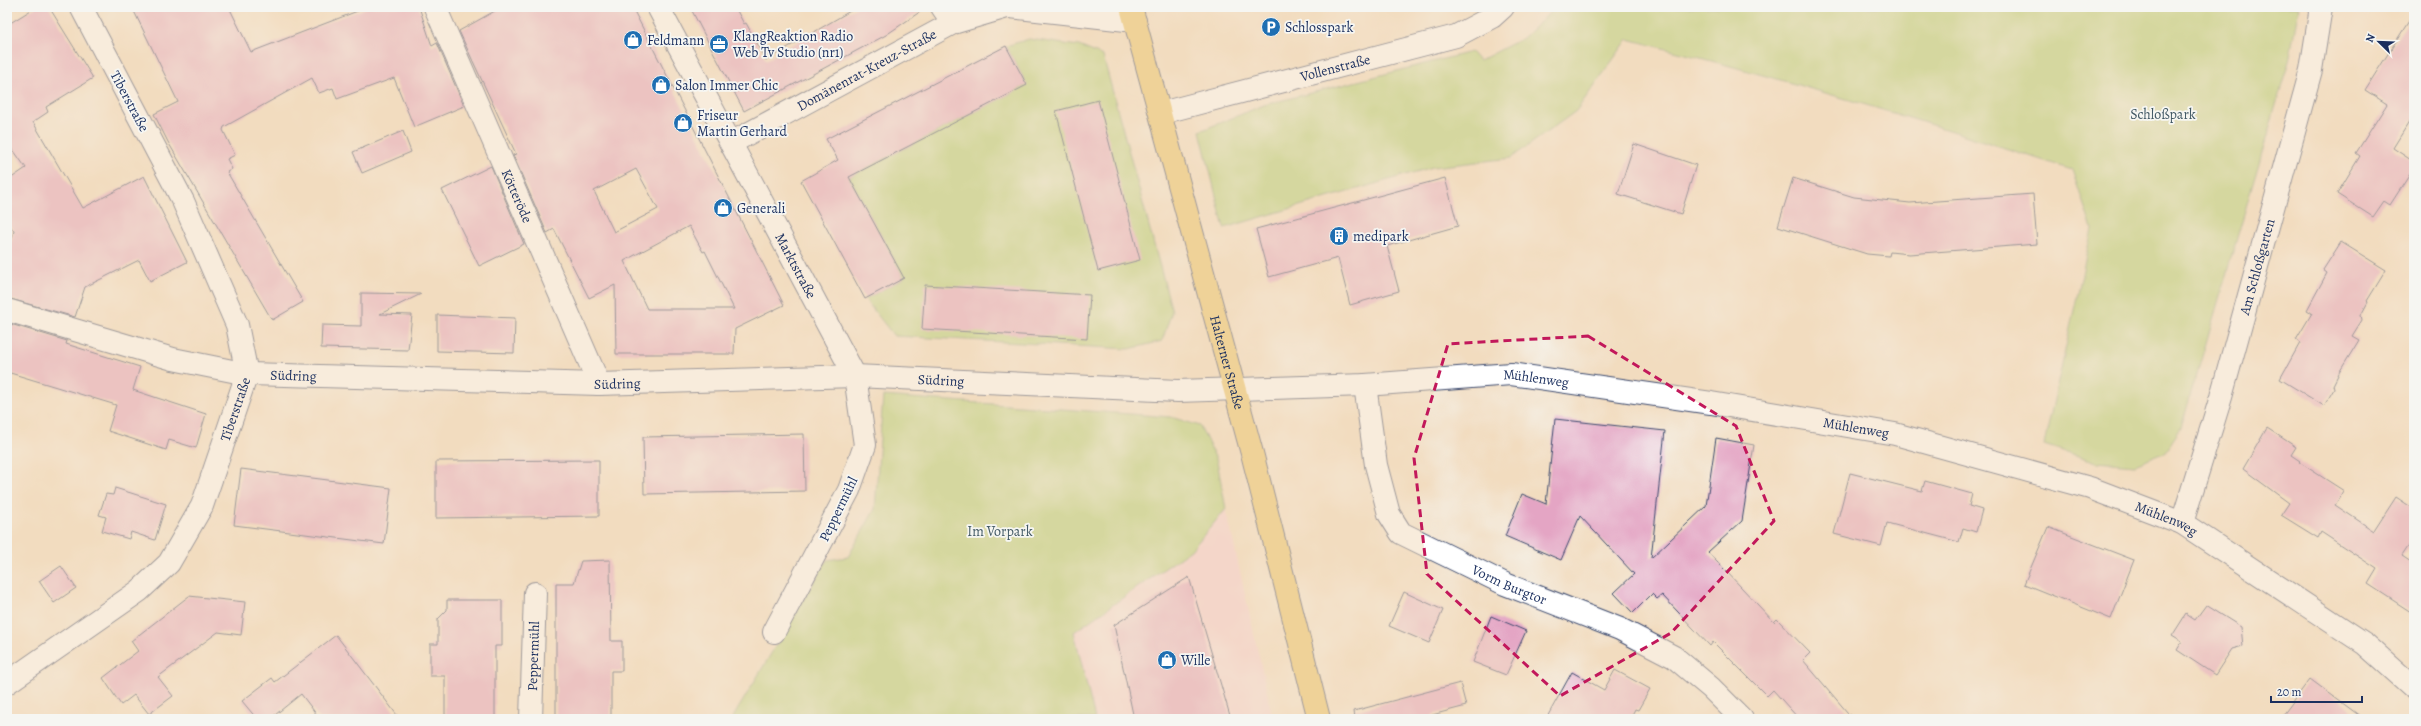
<svg xmlns="http://www.w3.org/2000/svg" width="2421" height="726" viewBox="0 0 2421 726" font-family="Alegreya,serif">
  <style>
    .built { fill: #f7cfd4 }
    .green { fill: #b2d178; stroke: #66806b }
    .building { fill: #e4a5c4; fill-rule: evenodd }
    .lines { fill: none; stroke-linecap: round; stroke-linejoin: round }
    .minor-casing { stroke: #3b496d; stroke-width: 24 }
    .major-casing { stroke: #3b496d; stroke-width: 24 }
    .minor { stroke: #fff; stroke-width: 22 }
    .major { stroke: #ecc669; stroke-width: 22 }
    .marked { fill: none; stroke: #c2185b; stroke-width: 3; stroke-dasharray: 8 5; stroke-linejoin: round }
    .labels { text-anchor: middle; stroke-width: 3.5; stroke-linejoin: round; paint-order: stroke }
    .poi-label { font-size: 14px; fill: #1b2f5e; stroke: #f6f6f2; text-anchor: start }
    .street-label { font-size: 14px; fill: #1b2f5e; stroke: #f6f6f2 }
    .park-label { font-size: 14px; fill: #415864; stroke: #f6f6f2 }
  </style>
  <rect width="100%" height="100%" fill="#f6f6f2"/>
  <filter id="ink" filterUnits="userSpaceOnUse"><feTurbulence type="fractalNoise" baseFrequency=".025" numOctaves="2"/><feDisplacementMap in="SourceGraphic" scale="8" xChannelSelector="R" yChannelSelector="G"/><feConvolveMatrix kernelMatrix="1 2 1 2 8 2 1 2 1" color-interpolation-filters="sRGB"/></filter>
  <filter id="wash" filterUnits="userSpaceOnUse"><feTurbulence type="fractalNoise" baseFrequency=".012" numOctaves="4" result="noise"/><feDisplacementMap in="SourceGraphic" scale="16" xChannelSelector="R" yChannelSelector="G"/><feGaussianBlur stdDeviation="0.9" result="paint"/><feColorMatrix in="noise" values="0 0 0 0 0 0 0 0 0 0 0 0 0 0 0 0 0 1.4 0 .05"/><feComposite in="paint" operator="in"/></filter>
  <g filter="url(#wash)">
    <rect width="100%" height="100%" fill="#f2dcbf"/>
    <!-- built -->
    <path class="built" d="M1226,509L1273,719H1095L1074,632L1191,550Z"/>
    <!-- green -->
    <path class="green" d="M1556,7H2299L2289,61L2181,428L2164,453L2135,465L2097,462L2044,445L2092,229L2072,170C1925,121 1777,77 1628,39L1576,111L1511,158L1433,167L1224,228L1200,131L1264,105L1471,52L1479,61L1523,38Z
      M1029,39L1079,46L1103,56L1172,311L1162,341L1129,349L894,336L865,299L904,278L849,177L1027,85L1006,46Z
      M883,396L1171,417L1200,426L1217,461L1226,509L1191,550L1074,632L1095,719H732L827,560L848,557L875,509Z"/>
    <g id="blocks">
      <!-- building -->
      <path class="building" d="M36,7H49L93,78L46,107L48,112L33,122L83,208L144,176L187,262L150,281L139,260L85,287L75,317L7,298V254L14,231L7,222V181L26,168L7,141V25Z
        M132,7H229L251,52L368,7H419L432,46L437,43L464,106L414,127L394,78L337,99L333,88L319,93L312,78L224,127L223,130L235,155L227,159L232,169L227,172L303,302L272,320L168,142L154,114L178,102Z
        M502,7H632L784,305L735,329L734,354H616L615,285L589,298L554,229L547,233L513,155L516,154L459,31ZM636,169L658,209L614,232L594,191ZM689,226L703,252L705,251L734,309H647L624,261Z
        M690,7H735L744,24L746,23L766,60L857,7H927L886,35L744,111Z
        M2414,13V121L2411,119L2393,148L2414,162V168L2390,205L2384,201L2373,217L2337,194L2360,156L2356,153L2387,104L2365,90Z
        M1006,46L1027,85L849,177L904,278L865,299L801,181L838,160L826,139Z
        M1098,100L1140,260L1098,271L1056,111Z
        M403,131L411,152L362,173L353,152Z
        M1634,144L1696,165L1681,214L1618,194Z
        M491,166L524,244L479,266L442,190Z
        M1445,178L1458,226L1387,246L1399,291L1350,305L1338,258L1269,277L1256,229Z
        M1793,178L1854,197L1910,203L2033,194L2037,244L1909,254L1890,252L1889,256L1867,254L1778,226Z
        M2341,242L2386,270L2367,301L2368,302L2361,315L2362,320L2352,336L2359,340L2340,371L2333,385L2334,389L2324,406L2280,379L2300,343L2296,340L2312,313L2307,310L2327,273L2323,270Z
        M925,285L1090,295L1087,339L922,329Z
        M361,293L421,294L380,314L412,315L408,350L321,348L322,325L361,326Z
        M437,315L515,318L514,353L437,351Z
        M7,323L67,341L66,344L140,367L133,390L206,414L196,448L169,440L166,450L108,431L116,405L7,372Z
        M1555,419L1665,431L1651,558L1706,506L1716,438L1754,445L1742,521L1708,552L1774,622L1777,619L1810,653L1803,660L1853,719H1799L1773,690L1767,696L1713,642L1710,646L1662,595L1657,599L1652,594L1633,613L1614,593L1634,574L1580,516L1561,560L1505,536L1522,494L1546,504Z
        M2267,428L2296,447L2291,455L2300,461L2299,462L2344,491L2335,505L2374,531L2396,497L2414,509V538L2402,556L2414,564V614L2368,584L2377,569L2321,532L2318,538L2281,515L2289,503L2243,469Z
        M804,434L805,491L644,494L643,437Z
        M599,460V516L436,518V461Z
        M241,469L391,488L384,544L234,525Z
        M1850,473L1922,491L1925,481L1972,494L1969,506L1982,510L1976,532L1963,528L1959,542L1887,523L1881,546L1834,534Z
        M115,488L166,504L155,540L131,532L129,539L102,531L106,517L99,515L106,494L113,495Z
        M2048,527L2134,560L2111,619L2024,584Z
        M610,560L611,641H622V671H611V719H556V583H574L581,561Z
        M61,566L76,588L54,603L39,581Z
        M1189,577L1231,719H1134L1114,625Z
        M1404,592L1443,610L1429,643L1389,626Z
        M189,596L245,602L241,635L218,632L158,677L173,696L149,714L134,695L121,705L103,678L138,651L131,641Z
        M447,600H502V646H495V719H445V676H430V644H438V619L447,610Z
        M2206,605L2241,627L2243,646L2232,649L2215,675L2177,650L2182,642L2172,636L2186,614L2195,620Z
        M1491,616L1526,631L1506,675L1473,662Z
        M336,635L400,719H320L301,694L270,719H257L242,701L272,678L275,682Z
        M1615,670L1650,689L1638,710L1635,709L1630,719H1546L1572,672L1604,690Z
        M2310,679L2364,719H2280Z
        M1460,683L1466,706L1432,715L1433,719H1355L1354,711Z"/>
    </g>
  </g>
  <g filter="url(#ink)">
    <use href="#blocks" fill-opacity="0" stroke="#3b496d" stroke-width="1"/>
    <g class="lines">
      <!-- minor casing -->
      <g class="minor-casing">
        <g id="minor">
          <path id="s1" d="M435,7L599,384"/>
          <path id="s2" d="M658,7L855,376L865,445L849,490L774,632"/>
          <path d="M942,7L953,23"/>
          <path d="M1010,7L1135,21"/>
          <path id="s3" d="M1161,113L1456,36L1492,17L1503,7"/>
          <path id="s4" d="M731,143L953,23L1007,7"/>
          <path id="s5" d="M7,310L173,359L247,374L599,384L855,376L1178,391L1365,385L1511,374L1711,403L1895,434L2090,488L2182,523L2365,644L2414,688"/>
          <path id="s6" d="M1365,385L1376,465L1389,514L1401,533L1505,584L1620,629L1674,657L1711,688L1742,719"/>
          <path id="s7" d="M2182,523L2221,397L2311,70L2321,7"/>
          <path id="s8" d="M7,683L139,591L169,563L202,506L247,374L237,325L183,201L81,7"/>
          <path id="s9" d="M531,719L535,593"/>
        </g>
      </g>
      <!-- major casing -->
      <g class="major-casing">
        <g id="major">
          <path id="s10" d="M1131,7L1253,457L1319,719"/>
        </g>
      </g>
      <!-- minor -->
      <use href="#minor" class="minor"/>
      <!-- major -->
      <use href="#major" class="major"/>
    </g>
  </g>
  <!-- marked area -->
  <path d="M0 0H2421V726H0ZM1588,336L1736,426L1774,521L1671,633L1560,696L1427,574L1414,458L1448,344Z" fill="#f2dcbf" fill-opacity=".55" fill-rule="evenodd"/>
  <path class="marked" d="M1588,336L1736,426L1774,521L1671,633L1560,696L1427,574L1414,458L1448,344Z"/>
  <!-- icons -->
  <defs>
    <g id="parking-disc" transform="scale(1)"><circle r="9.5" fill="#1f6fb2" stroke="#f6f6f2"/><path d="M-3.5-5.5H1a3.5 3.5 0 0 1 0 7H-1V5.5H-3.5ZM-1-3.4V-.6H.8a1.4 1.4 0 0 0 0-2.8Z" fill="#fff"/></g>
    <g id="shop-disc" transform="scale(1)"><circle r="9.5" fill="#1f6fb2" stroke="#f6f6f2"/><path d="M-5-2.5h2.3a2.7 3.5 0 0 1 5.4 0H5L5.5 6h-11ZM-1.5-2.5h3a1.5 2.3 0 0 0-3 0Z" fill="#fff"/></g>
    <g id="office-disc" transform="scale(1)"><circle r="9.5" fill="#1f6fb2" stroke="#f6f6f2"/><path d="M-6-3h4V-5.5h4V-3h4V5H-6ZM-1-4.5V-3h2v-1.5ZM-6 0V1H6V0Z" fill="#fff"/></g>
    <g id="building-disc" transform="scale(1)"><circle r="9.5" fill="#1f6fb2" stroke="#f6f6f2"/><path d="M-4-6H4V6H1V3H-1V6H-4ZM-2.5-4.3h1.7v1.8h-1.7ZM.8-4.3h1.7v1.8H.8ZM-2.5-1h1.7V.8h-1.7ZM.8-1h1.7V.8H.8Z" fill="#fff"/></g>
  </defs>
  <g fill-rule="evenodd">
    <use href="#parking-disc" x="1271" y="27"/>
    <use href="#shop-disc" x="633" y="40"/>
    <use href="#office-disc" x="719" y="44"/>
    <use href="#shop-disc" x="661" y="85"/>
    <use href="#shop-disc" x="683" y="123"/>
    <use href="#shop-disc" x="723" y="208"/>
    <use href="#building-disc" x="1339" y="236"/>
    <use href="#shop-disc" x="1167" y="660"/>
  </g>
  <g class="labels">
    <!-- poi labels -->
    <g class="poi-label">
      <text x="1285" y="32">Schlosspark</text>
      <text x="733" y="41">KlangReaktion Radio<tspan x="733" dy="16">Web Tv Studio (nr1)</tspan></text>
      <text x="647" y="45">Feldmann</text>
      <text x="675" y="90">Salon Immer Chic</text>
      <text x="697" y="120">Friseur<tspan x="697" dy="16">Martin Gerhard</tspan></text>
      <text x="737" y="213">Generali</text>
      <text x="1353" y="241">medipark</text>
      <text x="1181" y="665">Wille</text>
    </g>
    <!-- street labels -->
    <g class="street-label">
      <text dy="5" stroke="none"><textPath href="#s3" startOffset="180">Vollenstraße</textPath></text>
      <text dy="5" stroke="none"><textPath href="#s4" startOffset="154">Domänenrat-Kreuz-Straße</textPath></text>
      <text transform="translate(130 101) rotate(62)" y="5">Tiberstraße</text>
      <text dy="5" stroke="none"><textPath href="#s1" startOffset="206">Kötteröde</textPath></text>
      <text dy="5" stroke="none"><textPath href="#s2" startOffset="293">Marktstraße</textPath></text>
      <text dy="5" stroke="none"><textPath href="#s7" startOffset="267">Am Schloßgarten</textPath></text>
      <text dy="5" stroke="none"><textPath href="#s10" startOffset="368">Halterner Straße</textPath></text>
      <text dy="5" stroke="none"><textPath href="#s5" startOffset="295">Südring</textPath></text>
      <text dy="5" stroke="none"><textPath href="#s5" startOffset="1539">Mühlenweg</textPath></text>
      <text dy="5" stroke="none"><textPath href="#s5" startOffset="943">Südring</textPath></text>
      <text dy="5" stroke="none"><textPath href="#s5" startOffset="619">Südring</textPath></text>
      <text dy="5" stroke="none"><textPath href="#s8" startOffset="370">Tiberstraße</textPath></text>
      <text dy="5" stroke="none"><textPath href="#s5" startOffset="1863">Mühlenweg</textPath></text>
      <text transform="translate(838 509) rotate(-64)" y="5">Peppermühl</text>
      <text dy="5" stroke="none"><textPath href="#s5" startOffset="2187">Mühlenweg</textPath></text>
      <text dy="5" stroke="none"><textPath href="#s6" startOffset="274">Vorm Burgtor</textPath></text>
      <text dy="5" stroke="none"><textPath href="#s9" startOffset="63">Peppermühl</textPath></text>
    </g>
    <!-- park labels -->
    <g class="park-label">
      <text x="2163" y="119">Schloßpark</text>
      <text x="1000" y="536">Im Vorpark</text>
    </g>
  </g>
  <!-- margin -->
  <rect width="2421" height="726" fill="none" stroke="#f6f6f2" stroke-width="24"/>
  <!-- north arrow -->
  <g transform="translate(2379 42) rotate(293)" stroke="#f6f6f2" stroke-width="3" paint-order="stroke">
  <path d="M0-3L7 15L0 10L-7 15Z" fill="#1b2f5e"/>
  <text y="-6" font-size="11" font-weight="bold" text-anchor="middle" fill="#1b2f5e">N</text>
  </g>
  <!-- scale -->
  <path d="M2271 696v6h91v-6" fill="none" stroke="#1b2f5e" stroke-width="2"/>
  <text x="2277" y="696" font-size="12" fill="#1b2f5e" stroke="#f6f6f2" stroke-width="3" paint-order="stroke">20 m</text>
</svg>
